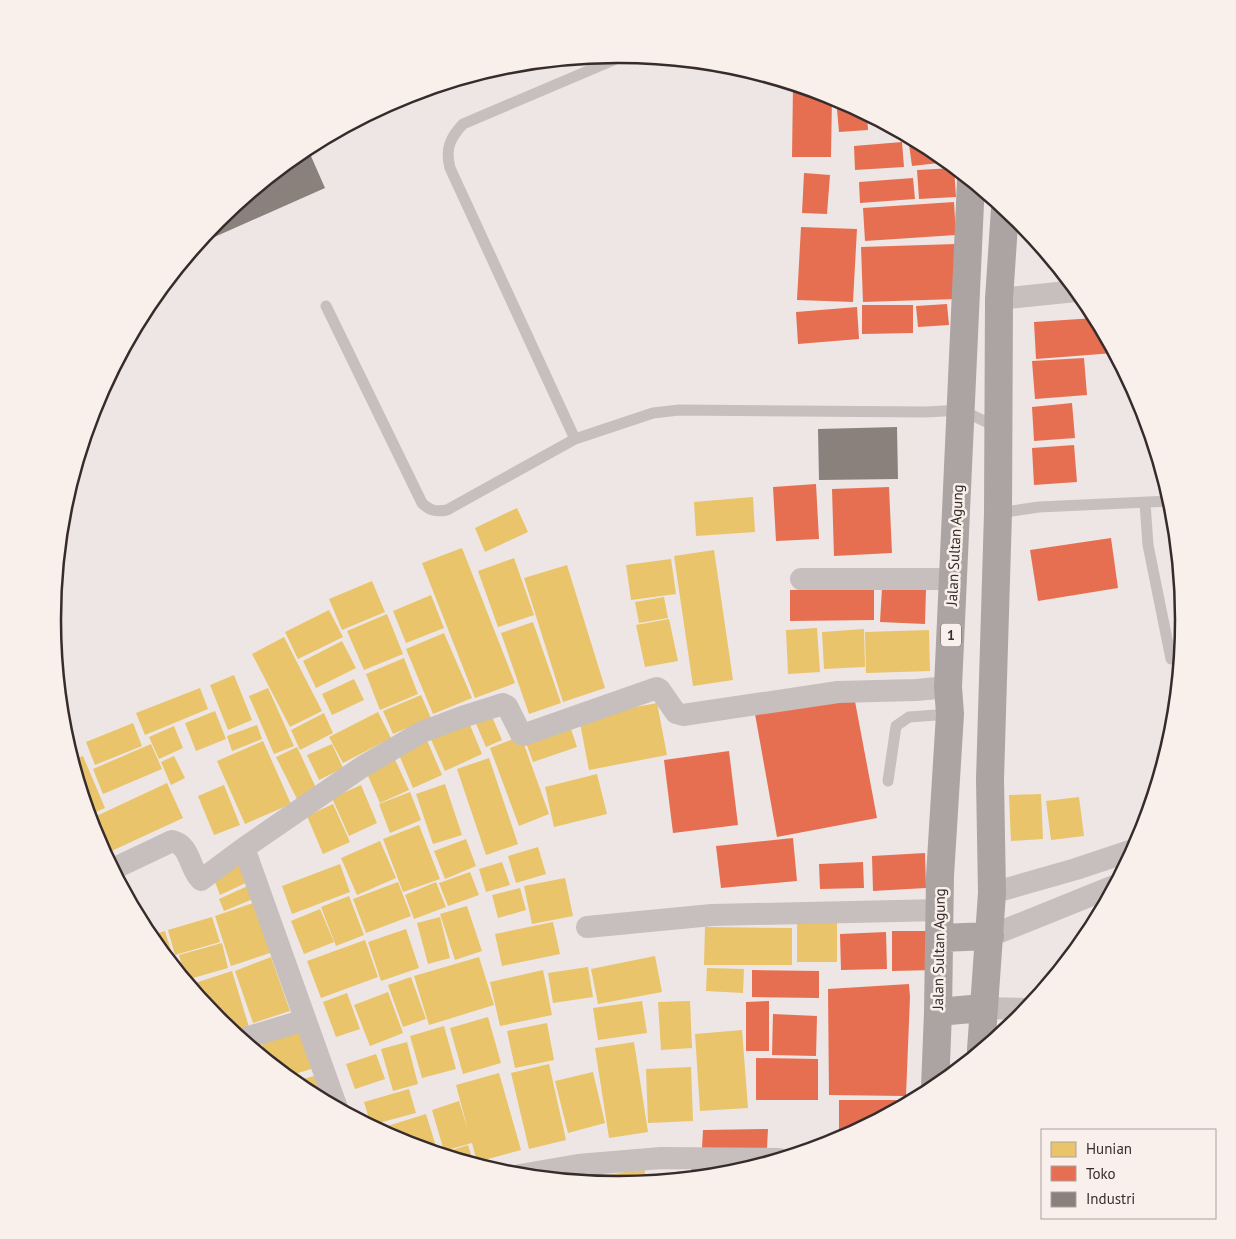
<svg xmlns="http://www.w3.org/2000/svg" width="1236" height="1239" viewBox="0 0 1236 1239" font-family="'PT Sans',sans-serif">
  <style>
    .homes { fill: #e9c46a }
    .shops { fill: #e76f51 }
    .industry { fill: #8a817c }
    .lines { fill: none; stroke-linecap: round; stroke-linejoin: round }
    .service { stroke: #c6bfbd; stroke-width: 11 }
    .minor { stroke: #c6bfbd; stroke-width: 22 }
    .trunk { stroke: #aca4a2; stroke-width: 28 }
    .labels { text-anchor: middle; stroke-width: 5; stroke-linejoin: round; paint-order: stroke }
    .shield { fill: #f9f0ec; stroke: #716765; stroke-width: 1 }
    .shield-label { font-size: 14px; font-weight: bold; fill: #372c2b }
    .street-label { font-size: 15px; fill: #372c2b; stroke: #f9f0ec }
    .rim { fill: none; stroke: #372c2b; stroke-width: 2.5 }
  </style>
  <rect width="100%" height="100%" fill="#ede6e4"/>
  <!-- homes -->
  <path class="homes" d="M753,497L755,532L696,536L694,502Z
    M517,508L528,532L485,552L475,528Z
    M462,548L515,683L475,698L422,563Z
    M714,550L733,680L693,686L674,556Z
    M514,558L534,615L498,627L478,571Z
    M671,559L676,594L631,600L626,565Z
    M567,565L605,688L563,702L524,578Z
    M372,581L385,612L342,630L329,599Z
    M431,595L444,628L406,643L393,611Z
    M664,597L668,618L639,623L635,602Z
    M329,610L343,637L298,659L285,632Z
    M387,614L403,654L364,670L347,631Z
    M669,619L678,661L645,667L636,625Z
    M533,622L561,703L529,714L501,633Z
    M817,628L820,672L788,674L786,630Z
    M864,629L865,667L824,669L822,632Z
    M929,630L930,671L866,673L865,632Z
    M444,633L472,698L433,714L406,649Z
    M284,637L322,711L290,727L252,654Z
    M342,641L356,668L316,688L303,661Z
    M404,658L418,694L380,710L366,674Z
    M234,675L252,720L228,730L210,685Z
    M354,679L364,700L332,715L322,694Z
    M200,688L208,709L145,735L136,713Z
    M268,688L294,746L274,754L249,696Z
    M421,695L431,718L393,734L383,711Z
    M657,703L667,755L589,770L579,718Z
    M215,711L226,739L196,751L185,723Z
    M378,712L391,738L343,763L329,737Z
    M490,712L502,740L486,747L474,719Z
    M324,713L333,733L300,750L291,730Z
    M467,718L482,754L445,771L429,735Z
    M133,723L142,746L95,765L86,742Z
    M569,723L577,747L533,762L524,737Z
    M257,725L262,739L232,751L227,736Z
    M174,726L183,748L159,759L149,737Z
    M521,736L549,814L519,826L490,748Z
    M426,738L442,775L413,788L397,750Z
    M263,741L291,804L245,824L217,761Z
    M151,744L162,769L103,794L93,769Z
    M332,744L343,768L319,780L307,755Z
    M297,747L317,790L297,799L276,757Z
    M393,755L409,790L380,803L364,767Z
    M83,756L105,808L89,815L73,760Z
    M174,756L185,778L171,785L161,762Z
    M489,758L518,844L486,855L457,769Z
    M597,774L607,814L554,827L545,787Z
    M167,783L183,818L105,854L95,836L90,819Z
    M445,784L462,835L433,844L416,794Z
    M224,785L240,825L214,835L198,796Z
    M361,785L377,823L349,836L332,798Z
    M410,792L421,820L390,833L379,804Z
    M1041,794L1043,839L1011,841L1009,795Z
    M1079,797L1084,836L1051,840L1046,801Z
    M333,804L350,842L323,854L307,816Z
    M419,825L440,879L403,892L383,839Z
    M466,839L476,866L445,879L434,851Z
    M380,841L396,878L357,895L341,858Z
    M538,847L546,874L516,883L508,856Z
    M243,860L252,880L220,895L212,874Z
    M502,862L510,885L486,892L479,869Z
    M340,864L350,892L292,914L282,886Z
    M470,872L479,895L448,906L439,883Z
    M565,878L573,916L532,924L524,886Z
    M398,882L411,916L366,933L353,899Z
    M436,882L446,907L414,919L405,895Z
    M252,884L258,897L224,911L219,899Z
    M520,888L526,910L498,918L492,895Z
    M349,896L364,935L336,946L321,907Z
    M256,902L273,952L231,966L215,916Z
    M467,906L482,951L455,960L440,914Z
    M320,909L334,942L304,954L291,921Z
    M212,917L220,942L175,955L168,930Z
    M440,917L450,958L428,964L417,923Z
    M553,922L560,954L502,966L495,934Z
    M797,922H837V962H797Z
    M705,927L792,928V965H704Z
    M406,929L419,968L381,981L368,942Z
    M165,931L174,960L170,961L149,936Z
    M365,940L378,977L321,998L307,961Z
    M222,943L228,968L186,980L179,955Z
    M655,956L662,992L598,1004L591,969Z
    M271,957L290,1011L253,1023L235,971Z
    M479,957L494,1005L429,1025L414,976Z
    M588,967L593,997L553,1003L548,973Z
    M707,968L744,969L743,993L706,991Z
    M543,970L552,1015L500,1026L490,982Z
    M232,971L249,1027L233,1032L218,1019L194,990L192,984Z
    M411,977L426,1019L403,1027L388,985Z
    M388,992L403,1033L370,1046L354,1005Z
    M347,993L360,1029L336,1037L323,1002Z
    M642,1001L647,1033L598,1040L593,1008Z
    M690,1001L692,1048L661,1050L658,1002Z
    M488,1017L501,1063L463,1074L450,1028Z
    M547,1023L554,1060L515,1068L507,1031Z
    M305,1026L318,1067L288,1076L266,1059L261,1040Z
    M444,1026L456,1069L422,1078L410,1036Z
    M742,1030L748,1108L700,1111L695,1034Z
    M407,1042L418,1084L393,1091L381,1049Z
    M634,1042L648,1132L609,1138L595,1048Z
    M376,1054L385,1079L355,1089L346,1064Z
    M549,1064L566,1140L529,1149L511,1073Z
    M691,1067L693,1121L648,1123L646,1069Z
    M593,1072L605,1123L568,1133L555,1081Z
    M499,1073L521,1150L477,1162L472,1143L444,1151L432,1110L459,1101L468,1130L456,1085Z
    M317,1075L325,1101L304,1090L294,1082Z
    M409,1089L416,1113L371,1125L364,1102Z
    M426,1114L438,1153L401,1142L378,1129Z
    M468,1145L474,1164L440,1154Z
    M644,1168L647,1182L618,1185L601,1183L600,1177Z
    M592,1170L594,1183L565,1180V1176Z
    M684,1171V1178L659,1181L658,1174Z"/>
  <!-- shops -->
  <path class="shops" d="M793,85L832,96L831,157H792Z
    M836,98L867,115L868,130L839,132Z
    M908,137L932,149L948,162L912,166Z
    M902,142L904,167L855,170L854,146Z
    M954,168L956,197L919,199L917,170Z
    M804,173L830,175L827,214L802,213Z
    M913,178L915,199L860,203L859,182Z
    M954,202L956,235L865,241L863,208Z
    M801,227L857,229L853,302L797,300Z
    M956,244L957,299L863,302L861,247Z
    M947,304L949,325L918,327L916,306Z
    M862,305H913V333L862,334Z
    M857,307L859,339L798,344L796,312Z
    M1095,318L1114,353L1036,359L1034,322Z
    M1084,358L1087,395L1035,399L1032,361Z
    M1072,403L1075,438L1034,441L1032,407Z
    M1074,445L1077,482L1034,485L1032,448Z
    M816,484L819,539L776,541L773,487Z
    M889,487L892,553L834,556L832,489Z
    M1111,538L1118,588L1038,601L1030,550Z
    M874,588V620L790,621V590Z
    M882,588L926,589L925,624L880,622Z
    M854,696L877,818L777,837L755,714Z
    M729,751L738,825L673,833L664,760Z
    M793,838L797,881L721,888L716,846Z
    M925,853L926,888L873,891L872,856Z
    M863,862L864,888L820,889L819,864Z
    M892,931H935V970L892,971Z
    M886,932L887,969L841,970L840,934Z
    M752,970L819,971V998L752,997Z
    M909,984L910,997L906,1096L829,1095L828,989Z
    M769,1001V1051H746V1002Z
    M773,1014L817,1016L816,1056L772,1055Z
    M756,1058L818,1059V1100H756Z
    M839,1100H903V1106L850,1134H839Z
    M768,1129L767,1148H702L703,1130Z
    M725,1163L726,1174L692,1178L691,1166Z"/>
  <!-- industry -->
  <path class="industry" d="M307,147L325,188L210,239L207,233L218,219Z
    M897,427L898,479L819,480L818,429Z"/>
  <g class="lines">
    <!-- service -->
    <path class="service" d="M326,306L422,503C430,511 436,512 447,510L575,439L653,413L679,410L926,412L961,410L997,427
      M575,439L450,168C445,149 450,138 463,124L623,56
      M1145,503L1148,545L1171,659
      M998,513L1039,507L1170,501
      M888,781L896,726L909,717L950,714"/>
    <!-- minor -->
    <path class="minor" d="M999,299L1076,291
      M801,579H954
      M244,848L337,1108
      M113,869L172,841C191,845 189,869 201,880L244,848L362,767L422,732L462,717L503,704L507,706L521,734L523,735L657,688L660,690L676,713L683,715L838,692L916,690L948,687
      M992,893L1076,869L1133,850
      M587,927L712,915L941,910
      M990,936L1114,886
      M983,1008L1026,1009
      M242,1039L305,1020
      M520,1175L578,1165L661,1158L779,1159"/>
    <!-- trunk -->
    <path class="trunk" d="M940,938L990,936
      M938,1012L983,1008
      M981,1050L992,893L990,779L998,513L999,299L1005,209
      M935,1088L938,1012L940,876L950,714L948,687L971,181"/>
  </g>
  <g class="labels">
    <!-- shield labels -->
    <rect class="shield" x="941" y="623.5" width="20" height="23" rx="4"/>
    <g class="shield-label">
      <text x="951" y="640">1</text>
    </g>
    <!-- street labels -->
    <g class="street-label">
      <text transform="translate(955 545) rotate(-87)" y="5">Jalan Sultan Agung</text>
      <text transform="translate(939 949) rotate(-89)" y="5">Jalan Sultan Agung</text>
    </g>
  </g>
  <!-- crop -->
  <path d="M0 0H1236V1239H0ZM617 63H619A556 556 0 0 1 1175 619V620A556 556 0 0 1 619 1176H617A556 556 0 0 1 61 620V619A556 556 0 0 1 617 63Z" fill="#f9f0ec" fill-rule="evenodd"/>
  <path class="rim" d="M617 63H619A556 556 0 0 1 1175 619V620A556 556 0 0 1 619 1176H617A556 556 0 0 1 61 620V619A556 556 0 0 1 617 63Z"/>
  <!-- legend -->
  <rect x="1041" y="1129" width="175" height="90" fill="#f9f0ec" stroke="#aba29f"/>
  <rect x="1051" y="1142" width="25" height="15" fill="#e9c46a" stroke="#aba29f"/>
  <text x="1086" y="1154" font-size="15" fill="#372c2b">Hunian</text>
  <rect x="1051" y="1166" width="25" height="15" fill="#e76f51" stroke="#aba29f"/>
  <text x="1086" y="1179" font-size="15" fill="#372c2b">Toko</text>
  <rect x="1051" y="1192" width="25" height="15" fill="#8a817c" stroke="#aba29f"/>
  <text x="1086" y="1204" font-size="15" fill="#372c2b">Industri</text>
</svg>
